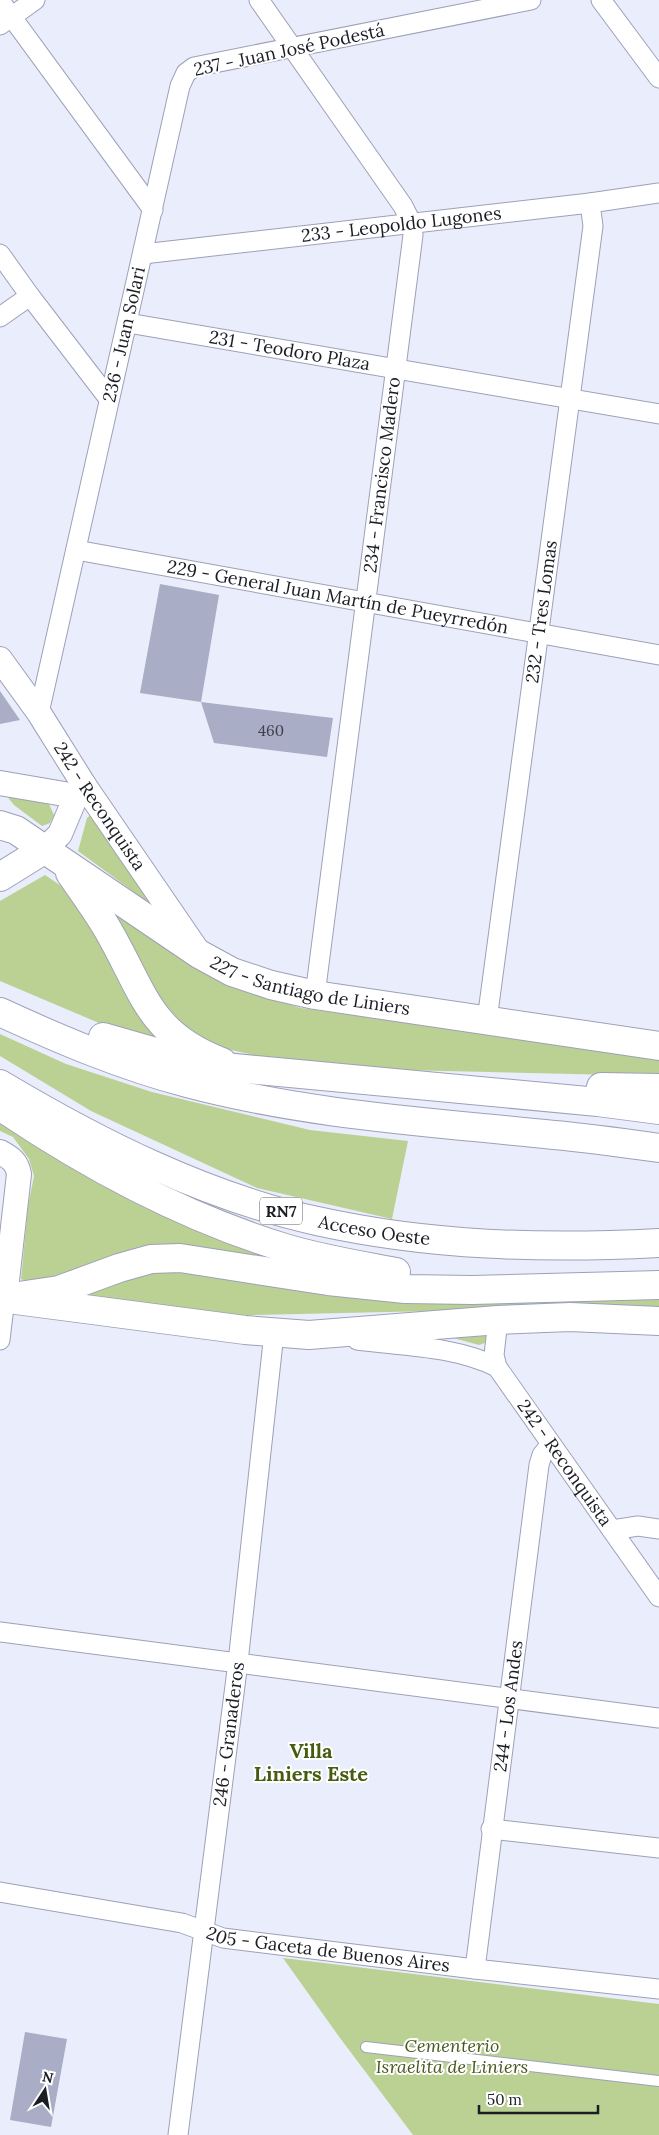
<svg xmlns="http://www.w3.org/2000/svg" width="659" height="2135" viewBox="0 0 659 2135" font-family="Lora,serif">
  <style>
    .green { fill: #bbd194 }
    .building { fill: #a9adc5 }
    .lines { fill: none; stroke-linecap: round; stroke-linejoin: round }
    .service-casing { stroke: #9da1b8; stroke-width: 12 }
    .minor-casing { stroke: #9da1b8; stroke-width: 21 }
    .tertiary-casing { stroke: #9da1b8; stroke-width: 26 }
    .secondary-casing { stroke: #9da1b8; stroke-width: 30 }
    .motorway-casing { stroke: #9da1b8; stroke-width: 30 }
    .service { stroke: #fff; stroke-width: 10 }
    .minor { stroke: #fff; stroke-width: 19 }
    .tertiary { stroke: #fff; stroke-width: 24 }
    .secondary { stroke: #fff; stroke-width: 28 }
    .motorway { stroke: #fff; stroke-width: 28 }
    .labels { text-anchor: middle; stroke-width: 4; stroke-linejoin: round; paint-order: stroke }
    .number-label { font-size: 15px; fill: #3e414d }
    .shield { fill: #fff; stroke: #5f6166; stroke-width: 1 }
    .shield-label { font-size: 16px; font-weight: bold; fill: #1b1d25 }
    .street-label { font-size: 18px; fill: #1b1d25; stroke: #fff }
    .park-label { font-size: 18px; font-style: italic; fill: #48591e; stroke: #fff }
    .quarter-label { font-size: 20px; font-weight: bold; fill: #475c11; stroke: #fff }
  </style>
  <rect width="100%" height="100%" fill="#eaedfc"/>
  <!-- green -->
  <path class="green" d="M6,795L48,802L54,815L50,823L42,826L14,805Z
    M94,812L153,902L145,900L78,851L87,818Z
    M45,875L70,892L158,1036L157,1041L99,1023L0,981V901Z
    M90,889L237,988L301,1008L659,1058V1076L401,1070L279,1060L221,1048L181,1027L147,986Z
    M0,1034L66,1064L152,1092L310,1130L408,1141L392,1219L257,1188L91,1111L0,1056Z
    M0,1118L33,1140L405,1283L189,1255L32,1284L21,1279L28,1206L34,1176L29,1159L13,1137L0,1131Z
    M162,1266L659,1297V1306L205,1316L77,1297Z
    M490,1330L485,1343L479,1345L453,1338V1336Z
    M283,1958L659,2004V2135H413L340,2038Z"/>
  <!-- building -->
  <path class="building" d="M160,584L219,595L201,702L140,693Z
    M0,691L20,720L0,724Z
    M201,702L333,718L327,757L214,743Z
    M25,2032L67,2039L51,2127L10,2120Z"/>
  <g class="lines">
    <!-- service casing -->
    <g class="service-casing">
      <path id="service" d="M366,2047L659,2081"/>
    </g>
    <!-- minor casing -->
    <g class="minor-casing">
      <g id="minor">
        <path d="M259,0L403,206L412,224L413,235L315,995"/>
        <path d="M601,0L659,78"/>
        <path d="M0,1L153,210"/>
        <path d="M0,25L35,0"/>
        <path d="M0,254L30,296L109,399"/>
        <path id="s1" d="M143,254L590,203L659,193"/>
        <path d="M0,317L30,296"/>
        <path id="s2" d="M128,323L659,414"/>
        <path id="s3" d="M76,550L659,655"/>
        <path id="s4" d="M39,713L180,86L186,73L194,67L531,0"/>
        <path id="s5" d="M487,1020L593,226L590,203"/>
        <path id="s6" d="M498,1320L494,1355L497,1367L659,1597"/>
        <path d="M0,1340L5,1298"/>
        <path d="M357,1340C404,1346 454,1346 497,1367"/>
        <path d="M612,1530L638,1526L659,1529"/>
        <path d="M0,1632L659,1718"/>
        <path d="M491,1829L659,1848"/>
        <path id="s7" d="M0,1892L182,1923L223,1938L475,1969L659,1989"/>
        <path id="s8" d="M475,1969L539,1465L542,1455L550,1445"/>
        <path id="s9" d="M178,2135L238,1662L274,1333"/>
      </g>
    </g>
    <!-- tertiary casing -->
    <g class="tertiary-casing">
      <g id="tertiary">
        <path id="s10" d="M0,659L39,713L84,785L197,950"/>
        <path d="M0,783L76,796"/>
        <path d="M45,849L60,834L76,796L84,785"/>
        <path d="M0,1152C11,1158 17,1162 19,1174L5,1298"/>
      </g>
    </g>
    <!-- secondary casing -->
    <g class="secondary-casing">
      <g id="secondary">
        <path id="s11" d="M0,825L16,830L199,954L232,972L271,985L315,995L659,1046"/>
        <path d="M70,873C83,892 97,911 108,930C144,992 148,1034 222,1062"/>
        <path d="M0,877L45,849"/>
        <path d="M16,1300L245,1330L309,1335L498,1320L570,1317L659,1321"/>
      </g>
    </g>
    <!-- motorway casing -->
    <g class="motorway-casing">
      <g id="motorway">
        <path d="M0,1012C61,1040 122,1066 187,1083C307,1115 431,1122 554,1135C589,1138 624,1143 659,1148"/>
        <path d="M103,1037L187,1061L214,1066L598,1102L659,1110"/>
        <path id="s12" d="M0,1084C97,1142 206,1197 317,1221C430,1246 544,1249 659,1243"/>
        <path d="M601,1087L659,1088"/>
        <path d="M0,1106C87,1165 184,1217 285,1248C321,1259 359,1265 396,1272"/>
        <path d="M5,1298L59,1290L119,1268L151,1259L180,1258L328,1281L405,1289L472,1290L659,1285"/>
      </g>
    </g>
    <!-- service -->
    <use href="#service" class="service"/>
    <!-- minor -->
    <use href="#minor" class="minor"/>
    <!-- tertiary -->
    <use href="#tertiary" class="tertiary"/>
    <!-- secondary -->
    <use href="#secondary" class="secondary"/>
    <!-- motorway -->
    <use href="#motorway" class="motorway"/>
  </g>
  <g class="labels">
    <!-- number labels -->
    <g class="number-label">
      <text x="271" y="736">460</text>
    </g>
    <!-- shield labels -->
    <rect class="shield" x="260" y="1197.5" width="42" height="27" rx="4"/>
    <g class="shield-label">
      <text x="281" y="1217">RN7</text>
    </g>
    <!-- street labels -->
    <g class="street-label">
      <text transform="translate(289 50) rotate(-12)" y="6">237 - Juan José Podestá</text>
      <text dy="6" stroke="none"><textPath href="#s1" startOffset="260">233 - Leopoldo Lugones</textPath></text>
      <text dy="6" stroke="none"><textPath href="#s4" startOffset="388">236 - Juan Solari</textPath></text>
      <text dy="6" stroke="none"><textPath href="#s2" startOffset="164">231 - Teodoro Plaza</textPath></text>
      <text transform="translate(382 475) rotate(-83)" y="6">234 - Francisco Madero</text>
      <text dy="6" stroke="none"><textPath href="#s3" startOffset="266">229 - General Juan Martín de Pueyrredón</textPath></text>
      <text dy="6" stroke="none"><textPath href="#s5" startOffset="412">232 - Tres Lomas</textPath></text>
      <text dy="6" stroke="none"><textPath href="#s10" startOffset="178">242 - Reconquista</textPath></text>
      <text dy="6" stroke="none"><textPath href="#s11" startOffset="355">227 - Santiago de Liniers</textPath></text>
      <text dy="6" stroke="none"><textPath href="#s12" startOffset="405">Acceso Oeste</textPath></text>
      <text dy="6" stroke="none"><textPath href="#s6" startOffset="165">242 - Reconquista</textPath></text>
      <text dy="6" stroke="none"><textPath href="#s8" startOffset="265">244 - Los Andes</textPath></text>
      <text dy="6" stroke="none"><textPath href="#s9" startOffset="404">246 - Granaderos</textPath></text>
      <text dy="6" stroke="none"><textPath href="#s7" startOffset="334">205 - Gaceta de Buenos Aires</textPath></text>
    </g>
    <!-- park labels -->
    <g class="park-label">
      <text x="452" y="2052">Cementerio<tspan x="452" dy="21">Israelita de Liniers</tspan></text>
    </g>
    <!-- quarter labels -->
    <g class="quarter-label">
      <text x="311" y="1758">Villa<tspan x="311" dy="23">Liniers Este</tspan></text>
    </g>
  </g>
  <!-- north arrow -->
  <g transform="translate(45 2090) rotate(12)" stroke="#ffffff" stroke-width="4" paint-order="stroke">
  <path d="M0-4L9 19L0 12L-9 19Z" fill="#1b1d25"/>
  <text y="-8" font-size="14" font-weight="bold" text-anchor="middle" fill="#1b1d25">N</text>
  </g>
  <!-- scale -->
  <path d="M479 2105v8h119v-8" fill="none" stroke="#1b1d25" stroke-width="2.5"/>
  <text x="487" y="2105" font-size="15" fill="#1b1d25" stroke="#ffffff" stroke-width="4" paint-order="stroke">50 m</text>
</svg>
